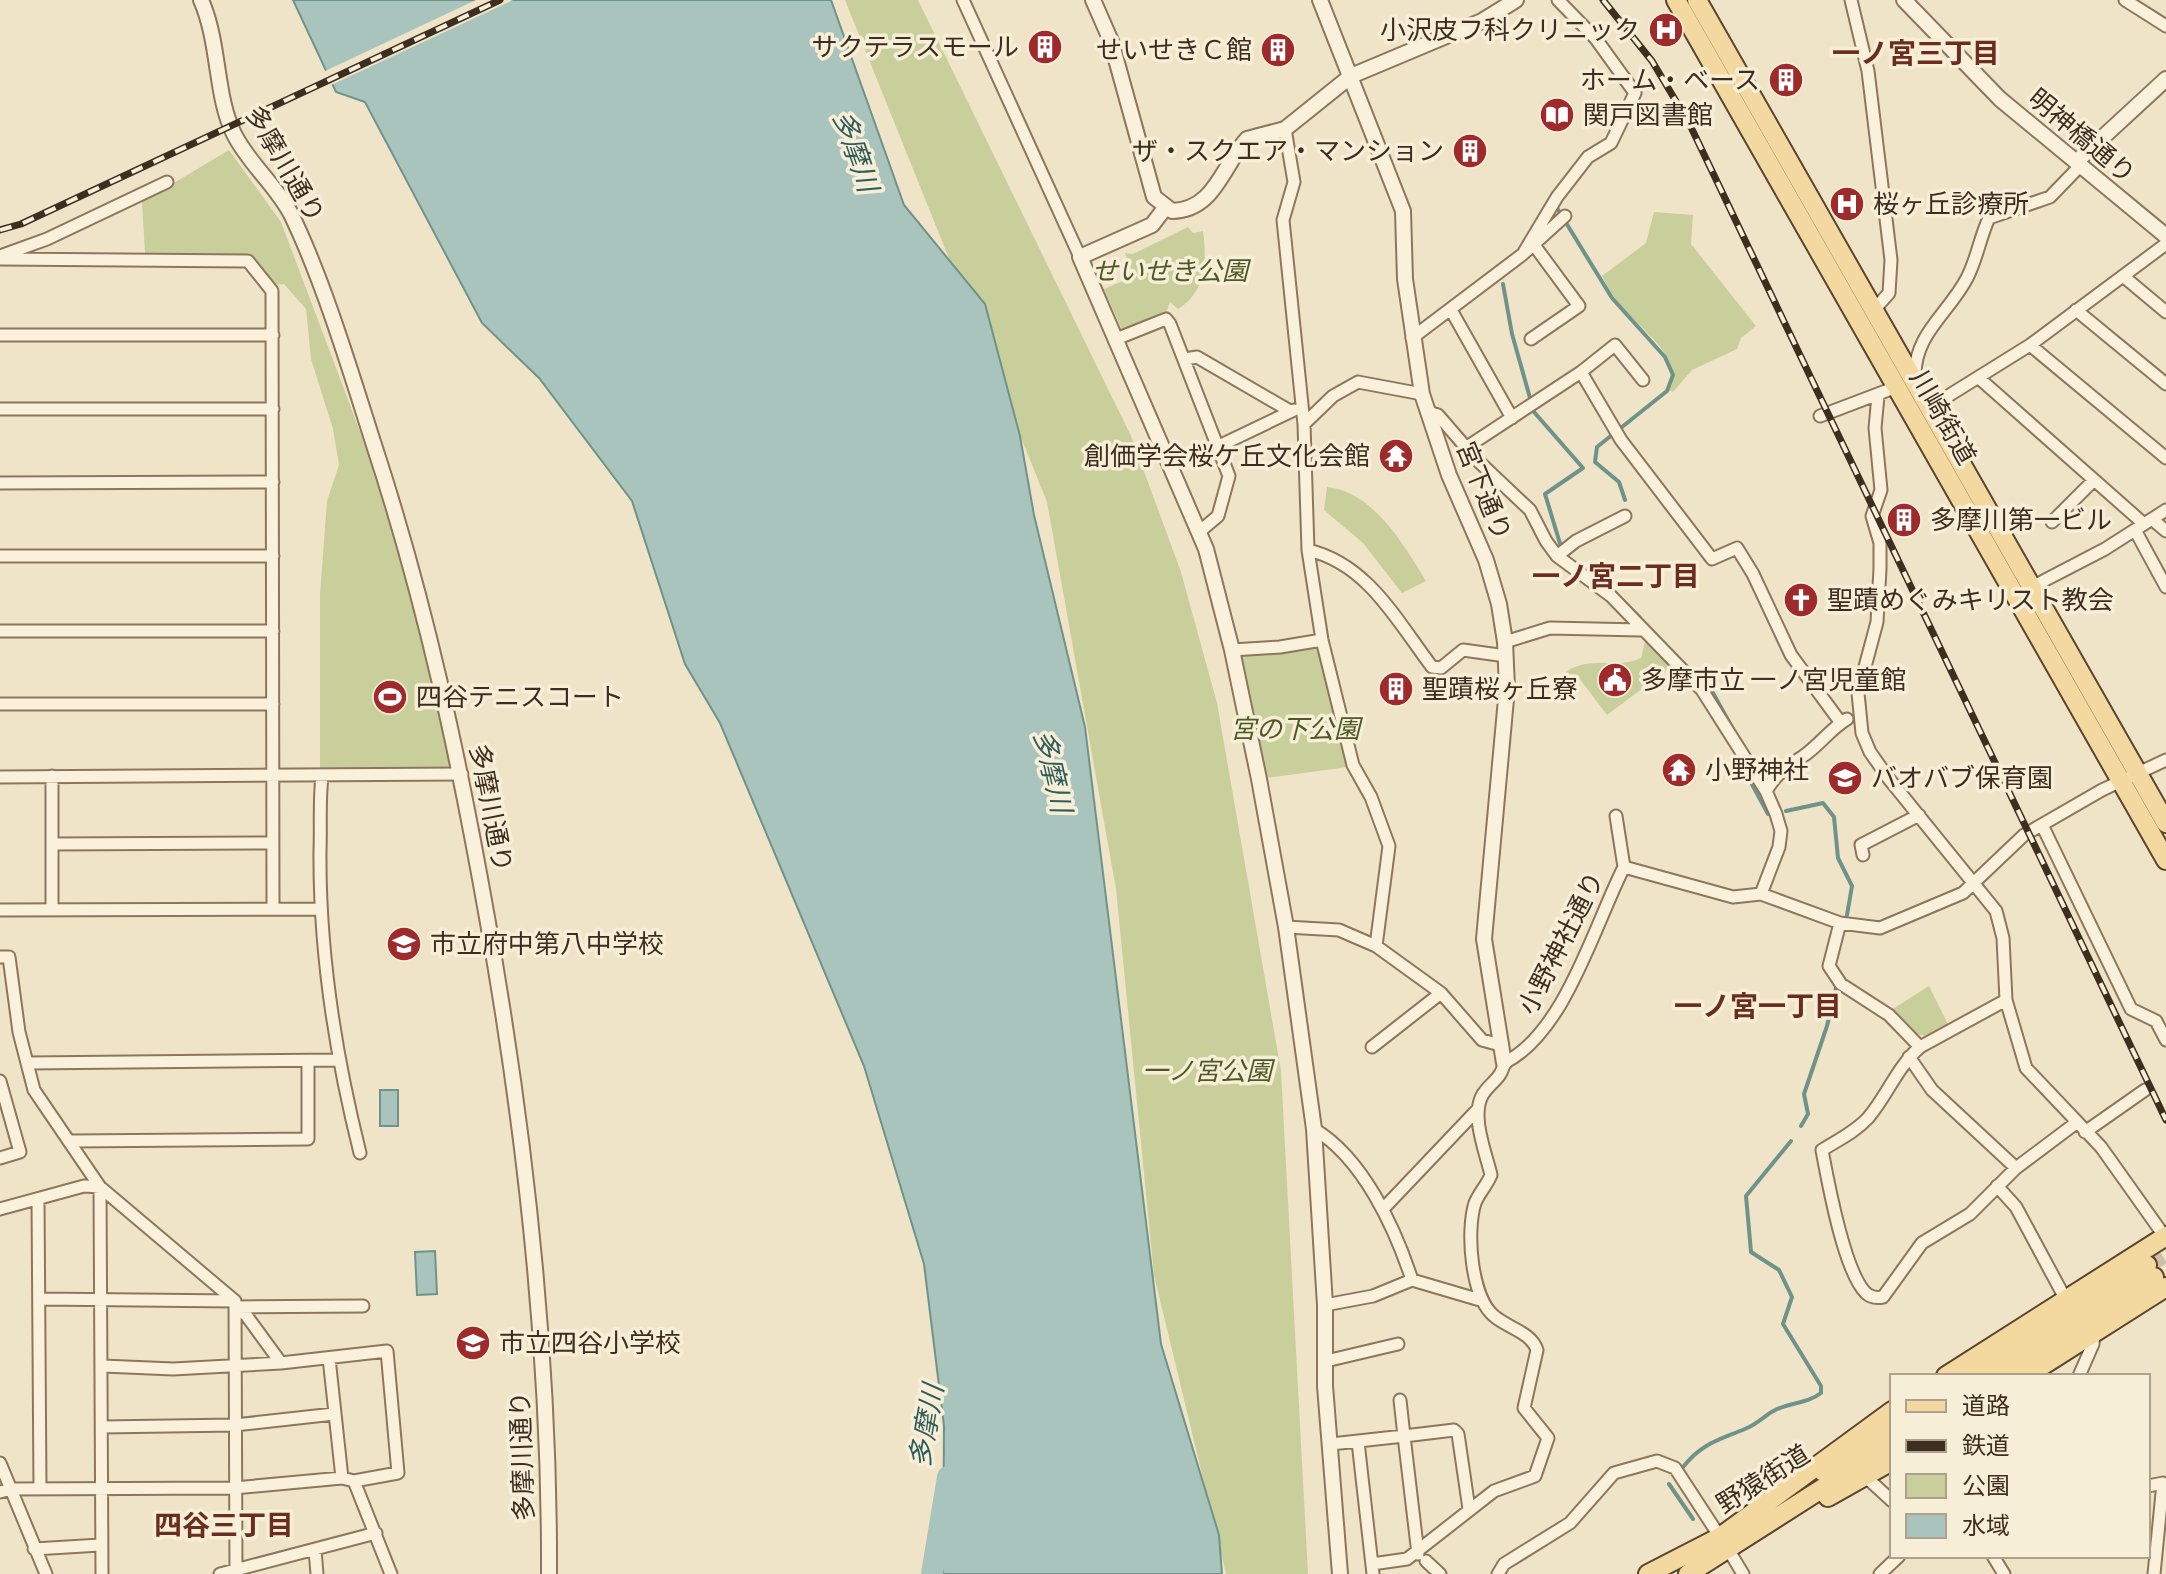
<svg xmlns="http://www.w3.org/2000/svg" width="2166" height="1574" viewBox="0 0 2166 1574" font-family="Literata,'Noto Sans JP',serif">
  <style>
    .green { fill: #c9cf9b }
    .water { fill: #a9c4bc; stroke: #6f938a; stroke-width: 2 }
    .pier { fill: #f0e4c8 }
    .lines { fill: none; stroke-linecap: round; stroke-linejoin: round }
    .stream { stroke: #6f938a; stroke-width: 4 }
    .river { stroke: #a9c4bc; stroke-width: 22 }
    .primary-tunnel { stroke: #ccc0a6; stroke-width: 18; stroke-dasharray: 18 9; stroke-linecap: butt }
    .minor-casing { stroke: #8d765c; stroke-width: 15 }
    .tertiary-casing { stroke: #8d765c; stroke-width: 18 }
    .primary-casing { stroke: #5b4430; stroke-width: 22 }
    .minor { stroke: #faf1dc; stroke-width: 11 }
    .tertiary { stroke: #faf1dc; stroke-width: 14 }
    .primary { stroke: #f3d9a0; stroke-width: 18 }
    .rail-casing { stroke: #3d2e20; stroke-width: 7 }
    .rail { stroke: #f7eed8; stroke-width: 4; stroke-dasharray: 12; stroke-linecap: butt }
    .labels { text-anchor: middle; stroke-width: 7; stroke-linejoin: round; paint-order: stroke }
    .poi-label { font-size: 26px; fill: #3d2e20; stroke: #f7eed8; text-anchor: start }
    .street-label { font-size: 26px; fill: #3d2e20; stroke: #f7eed8 }
    .park-label { font-size: 26px; font-style: italic; fill: #4d5a26; stroke: #f7eed8 }
    .neighbourhood-label { font-size: 28px; font-weight: bold; fill: #6b2e1e; stroke: #f7eed8 }
    .water-label { font-size: 28px; font-style: italic; fill: #2f5d5a; stroke: #f7eed8 }
  </style>
  <rect width="100%" height="100%" fill="#f0e4c8"/>
  <!-- green -->
  <path class="green" d="M845,0H918L1131,436L1181,572L1217,703L1281,1071L1308,1574H1226L1154,1275L1116,889L1047,502Z
    M229,150L281,222L367,450L413,598L450,767L320,768V594L327,501L339,465L333,429L311,359L306,309L284,284L274,285L251,258L241,254L145,253L142,202Z
    M1654,212L1693,215L1691,244L1756,326L1741,338L1737,349L1692,370L1673,392L1669,390C1688,359 1635,325 1618,303C1612,295 1607,285 1602,276L1646,243Z
    M1188,227L1193,233L1203,231C1207,260 1206,292 1178,309L1170,302L1167,310L1122,330L1104,289L1134,276L1125,253L1133,254Z
    M1327,487C1373,491 1404,545 1426,581L1402,593L1363,543L1324,510Z
    M1646,638L1670,668L1607,715L1579,678L1570,682L1563,674C1587,654 1616,670 1641,658Z
    M1322,640L1348,767L1259,779L1237,657Z
    M1929,986L1948,1024L1925,1036L1912,1033L1891,1010Z"/>
  <!-- water -->
  <path class="water" d="M293,0H831L904,205L985,304L1020,436L1034,515L1085,727L1161,1344L1219,1535L1222,1574H943L944,1426L924,1264L864,1066L720,723L685,664L632,501L539,378L482,323L365,102L336,92Z
    M380,1090H398V1126H380Z
    M435,1251L437,1294L417,1295L415,1252Z"/>
  <!-- pier -->
  <path class="pier" d="M476,0H513L329,86L323,72Z"/>
  <g class="lines">
    <!-- stream -->
    <path class="stream" d="M1557,208L1612,298L1665,357L1673,375L1667,391L1597,447L1595,462L1619,482L1625,500
      M1503,284L1512,334L1534,412L1583,468L1545,494L1562,550
      M1618,596L1640,618
      M1693,673L1713,693L1733,729
      M1747,775L1768,814
      M1786,811L1823,803L1834,817L1838,858L1852,886L1847,915
      M1801,1126L1808,1114L1804,1094L1827,1026L1836,988
      M1683,1467C1703,1442 1720,1440 1747,1428C1759,1423 1768,1412 1780,1408C1795,1402 1808,1403 1821,1393V1386L1783,1324L1792,1297L1779,1270L1751,1252L1746,1196L1791,1141
      M1669,1484L1693,1519"/>
    <!-- river -->
    <path class="river" d="M932,1574L948,1477"/>
    <!-- primary-tunnel -->
    <path class="primary-tunnel" d="M2147,1265L2166,1253"/>
    <!-- minor casing -->
    <g class="minor-casing">
      <path id="minor" d="M963,0L1080,257
        M1851,0L1868,71L1891,260L1889,293L1874,310
        M2125,0L2166,26
        M1285,129L1294,182L1283,220L1304,424L1308,550L1322,640L1353,765L1371,797L1389,846L1376,946
        M1523,254L1557,197L1588,157L1611,143L1635,93L1596,39L1558,0
        M0,256L47,239L167,182
        M0,259L248,261L272,291L273,909
        M2123,276L2166,312
        M1451,310L1512,418
        M2076,310L2166,384
        M0,335H273
        M1412,338L1523,254L1565,216
        M1116,339L1166,319L1170,324L1229,476L1218,516L1199,532
        M1531,339L1579,306L1534,245
        M2030,345L2166,458
        M1185,359L1197,357L1290,411
        M1581,372L1615,345L1643,380
        M1915,377C1914,334 1949,313 1967,278C1977,259 1980,237 1989,218L2050,197L2080,166
        M1980,379L2144,524
        M1923,390L1940,401L2030,345L2166,244
        M1878,396L1875,428L1881,490L1872,516L1880,543V569L1877,622L1858,693L1862,733L1870,752L1889,779L1996,911L2003,938L2006,1000L2026,1068L2101,1147L2165,1237
        M0,409H273
        M1428,412L1438,415L1476,459L1530,510L1546,541L1557,556L1611,596L1702,690L1766,791L1776,814L1781,831L1779,847L1761,894
        M1820,416L1899,386
        M1304,424L1333,396L1358,382L1422,394
        M1219,446L1294,410
        M1467,447L1581,372L1621,440L1712,559L1737,548L1753,574L1791,655L1841,723
        M0,483L273,482
        M2153,520L2166,531
        M2052,522L2094,480
        M2135,530L2166,587
        M1308,550C1368,564 1397,621 1432,667L1441,668L1463,650L1506,656
        M0,556H273
        M1557,556L1576,541L1625,516
        M2028,589L2105,549L2166,510
        M0,631H273
        M1505,642L1550,628L1641,630
        M1232,650L1280,647L1322,640
        M0,704H273
        M0,777L462,774
        M322,777C319,801 321,826 320,850C319,954 335,1053 360,1153
        M1766,791C1777,773 1785,768 1802,757C1819,746 1830,729 1847,719
        M1616,816L1624,867
        M2042,825L2131,1009L2156,1021L2166,1040
        M53,844L273,843
        M1863,855L1861,845L1919,815
        M1624,867L1733,897L1761,894L1840,923L1880,928L1963,893L2024,835L2102,790L2166,760
        M0,910L320,909
        M52,910V776
        M1840,923L1829,966L1841,984L1889,1015L1920,1047
        M1286,927L1339,930L1376,946L1441,993L1482,1040L1500,1045
        M0,957H9L19,1032L34,1090L100,1187L102,1574
        M2006,1000L1920,1047C1897,1067 1887,1096 1868,1118C1855,1132 1838,1140 1822,1150C1828,1182 1844,1272 1866,1293C1871,1298 1877,1298 1883,1297L1922,1243L1970,1214L2016,1168L2076,1123
        M1372,1047L1441,993
        M1909,1057L1932,1090L2016,1168
        M28,1063L338,1060
        M0,1081L20,1152L0,1158
        M1314,1129C1363,1158 1395,1228 1412,1280L1480,1300
        M2085,1132L2145,1090
        M72,1141L308,1139V1061
        M1997,1186L2016,1207L2066,1300
        M38,1199L40,1488
        M0,1209L84,1186L100,1187L235,1301L236,1574
        M1383,1209L1478,1109
        M40,1299L235,1301
        M1325,1305L1373,1296L1412,1280
        M235,1307L246,1315L281,1363L387,1351L398,1473L354,1481
        M236,1307L363,1306
        M329,1358L342,1478
        M1326,1361L1398,1344
        M103,1366L173,1369L281,1363
        M2079,1376L2093,1344L2094,1332
        M1400,1400L1404,1436L1454,1430L1458,1434L1469,1509
        M102,1427L235,1425L334,1414
        M1358,1442L1373,1574
        M1331,1444L1404,1436L1418,1554
        M0,1463L46,1574
        M1867,1478L1892,1501
        M2148,1486L2163,1483L2154,1574
        M0,1492L12,1489L234,1488L342,1478L354,1481L391,1574
        M34,1549L100,1545
        M1728,1549L1743,1574
        M315,1550L317,1574
        M1993,1556L2004,1574
        M1426,1561L1440,1574
        M1372,1564L1407,1559L1494,1491L1535,1476L1548,1438L1524,1408L1537,1350C1531,1332 1508,1328 1494,1316C1471,1297 1466,1231 1475,1203C1479,1193 1487,1185 1491,1175C1486,1153 1470,1115 1483,1094C1491,1082 1502,1078 1504,1063C1565,1033 1594,926 1624,867
        M220,1574L376,1533
        M1498,1574L1504,1564L1570,1523L1614,1473L1657,1461L1675,1468L1720,1537
        M1880,1574L1899,1556"/>
    </g>
    <!-- tertiary casing -->
    <g class="tertiary-casing">
      <path id="tertiary" d="M201,0C220,43 215,96 234,134C249,164 276,185 291,214C324,282 351,373 374,445C426,604 459,758 488,923C526,1138 550,1355 549,1574
        M1093,0L1111,41L1154,197L1172,211C1215,210 1222,166 1247,139L1285,129L1351,76L1482,21L1516,0
        M1320,0L1403,211L1405,279L1422,394L1449,475L1486,560L1499,604L1505,642L1507,688L1484,939L1504,1063
        M1904,0L2000,99L2166,236
        M2076,162L2166,79
        M1165,208L1152,225L1080,257L1206,549L1232,650L1259,779L1286,927L1314,1129L1325,1305V1386L1340,1574"/>
    </g>
    <!-- primary casing -->
    <g class="primary-casing">
      <path id="primary" d="M1676,0L2166,860
        M1697,0L2166,823
        M1946,1376L2166,1236
        M1973,1376L2147,1265
        M2000,1376L2154,1277
        M2026,1376L2166,1287
        M1823,1472L1892,1428
        M1828,1497L1892,1461
        M1648,1574L1720,1537L1892,1411
        M1688,1574L1892,1444"/>
    </g>
    <!-- minor -->
    <use href="#minor" class="minor"/>
    <!-- tertiary -->
    <use href="#tertiary" class="tertiary"/>
    <!-- primary -->
    <use href="#primary" class="primary"/>
    <!-- rail casing -->
    <g class="rail-casing">
      <path id="rail" d="M1603,0L1652,61L1689,123L2166,1120
        M0,230L21,224L500,0"/>
    </g>
    <!-- rail -->
    <use href="#rail" class="rail"/>
  </g>
  <!-- icons -->
  <defs>
    <g id="hospital-disc" transform="scale(1.8)"><circle r="9.5" fill="#9e2a2b" stroke="#f7eed8"/><path d="M-5-5h3v3.5h4V-5h3V5h-3V1.5h-4V5h-3Z" fill="#fff"/></g>
    <g id="building-disc" transform="scale(1.8)"><circle r="9.5" fill="#9e2a2b" stroke="#f7eed8"/><path d="M-4-6H4V6H1V3H-1V6H-4ZM-2.5-4.3h1.7v1.8h-1.7ZM.8-4.3h1.7v1.8H.8ZM-2.5-1h1.7V.8h-1.7ZM.8-1h1.7V.8H.8Z" fill="#fff"/></g>
    <g id="library-disc" transform="scale(1.8)"><circle r="9.5" fill="#9e2a2b" stroke="#f7eed8"/><path d="M-6-4Q-3-5.5-.7-3.5V5Q-3 3-6 4ZM6-4Q3-5.5 .7-3.5V5Q3 3 6 4Z" fill="#fff"/></g>
    <g id="temple-disc" transform="scale(1.8)"><circle r="9.5" fill="#9e2a2b" stroke="#f7eed8"/><path d="M0-6L5-2H3V0L6.5 2.5H4V6H1.5V3h-3V6H-4V2.5H-6.5L-3 0V-2H-5Z" fill="#fff"/></g>
    <g id="church-disc" transform="scale(1.8)"><circle r="9.5" fill="#9e2a2b" stroke="#f7eed8"/><path d="M-1.2-6h2.4v3.5h3.3v2.4h-3.3V6h-2.4V-.1h-3.3v-2.4h3.3Z" fill="#fff"/></g>
    <g id="civic-disc" transform="scale(1.8)"><circle r="9.5" fill="#9e2a2b" stroke="#f7eed8"/><path d="M-.6-6.5H3V-4.5H.6V-3L4-1V1h2V6H-6V1h2V-1L-.6-3ZM-1.2 2.5V6h2.4V2.5Z" fill="#fff"/></g>
    <g id="stadium-disc" transform="scale(1.8)"><circle r="9.5" fill="#9e2a2b" stroke="#f7eed8"/><path d="M0-5a6.5 5 0 1 0 0 10a6.5 5 0 1 0 0-10ZM-3.5-1.8h7v3.6h-7Z" fill="#fff"/></g>
    <g id="school-disc" transform="scale(1.8)"><circle r="9.5" fill="#9e2a2b" stroke="#f7eed8"/><path d="M0-5L7-2L0 1L-7-2ZM-4 1L0 2.5L4 1V4Q0 6-4 4Z" fill="#fff"/></g>
  </defs>
  <g fill-rule="evenodd">
    <use href="#hospital-disc" x="1666" y="30"/>
    <use href="#building-disc" x="1045" y="47"/>
    <use href="#building-disc" x="1278" y="50"/>
    <use href="#building-disc" x="1786" y="80"/>
    <use href="#library-disc" x="1557" y="115"/>
    <use href="#building-disc" x="1470" y="151"/>
    <use href="#hospital-disc" x="1847" y="204"/>
    <use href="#temple-disc" x="1396" y="456"/>
    <use href="#building-disc" x="1904" y="520"/>
    <use href="#church-disc" x="1801" y="600"/>
    <use href="#civic-disc" x="1615" y="680"/>
    <use href="#building-disc" x="1396" y="689"/>
    <use href="#stadium-disc" x="390" y="697"/>
    <use href="#temple-disc" x="1679" y="770"/>
    <use href="#school-disc" x="1845" y="778"/>
    <use href="#school-disc" x="404" y="944"/>
    <use href="#school-disc" x="473" y="1343"/>
  </g>
  <g class="labels">
    <!-- poi labels -->
    <g class="poi-label">
      <text x="1640" y="39" text-anchor="end">小沢皮フ科クリニック</text>
      <text x="1019" y="56" text-anchor="end">サクテラスモール</text>
      <text x="1252" y="59" text-anchor="end">せいせきＣ館</text>
      <text x="1760" y="89" text-anchor="end">ホーム・ベース</text>
      <text x="1583" y="124">関戸図書館</text>
      <text x="1444" y="160" text-anchor="end">ザ・スクエア・マンション</text>
      <text x="1873" y="213">桜ヶ丘診療所</text>
      <text x="1370" y="465" text-anchor="end">創価学会桜ケ丘文化会館</text>
      <text x="1930" y="529">多摩川第一ビル</text>
      <text x="1827" y="609">聖蹟めぐみキリスト教会</text>
      <text x="1641" y="689">多摩市立 一ノ宮児童館</text>
      <text x="1422" y="698">聖蹟桜ヶ丘寮</text>
      <text x="416" y="706">四谷テニスコート</text>
      <text x="1705" y="779">小野神社</text>
      <text x="1871" y="787">バオバブ保育園</text>
      <text x="430" y="953">市立府中第八中学校</text>
      <text x="499" y="1352">市立四谷小学校</text>
    </g>
    <!-- street labels -->
    <g class="street-label">
      <text transform="translate(2082 136) rotate(40)" y="9">明神橋通り</text>
      <text transform="translate(285 164) rotate(60)" y="9">多摩川通り</text>
      <text transform="translate(1943 417) rotate(60)" y="9">川崎街道</text>
      <text transform="translate(1484 491) rotate(68)" y="9">宮下通り</text>
      <text transform="translate(491 808) rotate(79)" y="9">多摩川通り</text>
      <text transform="translate(1561 943) rotate(-63)" y="9">小野神社通り</text>
      <text transform="translate(522 1456) rotate(-92)" y="9">多摩川通り</text>
      <text transform="translate(1763 1479) rotate(-32)" y="9">野猿街道</text>
    </g>
    <!-- park labels -->
    <g class="park-label">
      <text x="1170" y="280">せいせき公園</text>
      <text x="1295" y="738">宮の下公園</text>
      <text x="1207" y="1080">一ノ宮公園</text>
    </g>
    <!-- neighbourhood labels -->
    <g class="neighbourhood-label">
      <text x="1916" y="63">一ノ宮三丁目</text>
      <text x="1616" y="586">一ノ宮二丁目</text>
      <text x="1758" y="1016">一ノ宮一丁目</text>
      <text x="224" y="1535">四谷三丁目</text>
    </g>
    <!-- water labels -->
    <g class="water-label">
      <text transform="translate(856 151) rotate(71)" y="10">多摩川</text>
      <text transform="translate(1053 771) rotate(77)" y="10">多摩川</text>
      <text transform="translate(926 1426) rotate(-80)" y="10">多摩川</text>
    </g>
  </g>
  <!-- legend -->
  <rect x="1890" y="1374" width="260" height="184" fill="#f7eed8" stroke="#ada18e" stroke-width="2"/>
  <rect x="1906" y="1400" width="40" height="12" fill="#f3d9a0" stroke="#ada18e" stroke-width="2"/>
  <text x="1962" y="1414" font-size="24" fill="#3d2e20">道路</text>
  <rect x="1906" y="1440" width="40" height="12" fill="#3d2e20" stroke="#ada18e" stroke-width="2"/>
  <text x="1962" y="1454" font-size="24" fill="#3d2e20">鉄道</text>
  <rect x="1906" y="1474" width="40" height="24" fill="#c9cf9b" stroke="#ada18e" stroke-width="2"/>
  <text x="1962" y="1494" font-size="24" fill="#3d2e20">公園</text>
  <rect x="1906" y="1514" width="40" height="24" fill="#a9c4bc" stroke="#ada18e" stroke-width="2"/>
  <text x="1962" y="1534" font-size="24" fill="#3d2e20">水域</text>
</svg>
